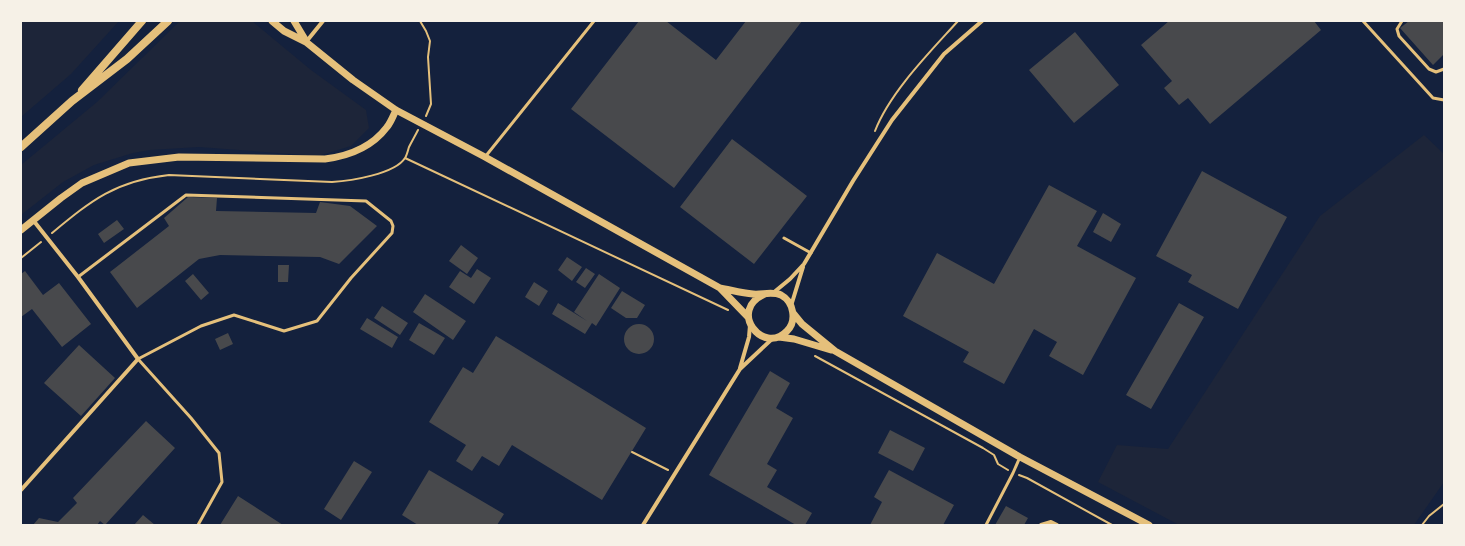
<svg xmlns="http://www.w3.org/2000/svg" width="1465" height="546" viewBox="0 0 1465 546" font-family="Lato,sans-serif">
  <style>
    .green { fill: #1d2539 }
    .building { fill: #48494c }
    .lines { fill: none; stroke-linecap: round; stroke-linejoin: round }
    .path { stroke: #e5c07b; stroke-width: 2 }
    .service { stroke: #e5c07b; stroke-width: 3 }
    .minor { stroke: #e5c07b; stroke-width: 4 }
    .tertiary { stroke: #e5c07b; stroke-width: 7 }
    .secondary { stroke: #e5c07b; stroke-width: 8 }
  </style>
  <rect width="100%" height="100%" fill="#14213d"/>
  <!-- green -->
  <path class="green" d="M21,21H119L71,74L21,117Z
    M180,21H252L311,70L366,110L369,128L351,146L318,156L199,147L150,150L133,153L94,165L63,182L21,215V165L97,102Z
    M1424,135L1444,154V482L1414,525H1179L1098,482L1117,445L1168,449L1320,216Z"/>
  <!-- building -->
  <path class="building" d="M639,21H666L716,60L746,21H802L674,188L571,109Z
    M1169,21H1314L1321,30L1210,124L1188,98L1179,105L1164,88L1172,81L1141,45Z
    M1409,21H1444V54L1433,65L1400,28Z
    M1075,32L1119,85L1074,123L1029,70Z
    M732,139L807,196L754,264L680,207Z
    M1202,171L1287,217L1238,309L1188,282L1192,275L1156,256Z
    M1049,185L1097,211L1077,246L1136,278L1083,375L1049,356L1057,342L1034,329L1004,384L963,362L969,352L903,316L937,253L994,284Z
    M188,197L217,198L216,211L316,213L320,202L350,206L377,226L339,264L320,257L220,255L199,259L137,308L110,272L169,226L164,218Z
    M1103,213L1121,224L1111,242L1093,232Z
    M117,220L124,229L104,243L98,234Z
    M461,245L478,258L467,274L449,261Z
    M567,257L582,267L572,281L558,270Z
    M278,265H289L288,282H278Z
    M586,268L595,274L585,288L576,282Z
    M477,269L491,278L474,304L449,287L460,271L471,278Z
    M25,271L43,295L59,283L91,324L62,347L32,309L21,317V274Z
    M193,274L209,293L201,300L185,281Z
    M599,274L620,288L596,326L592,323L585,334L552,314L558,303L587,321L574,312Z
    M534,282L548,291L539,306L525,297Z
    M622,291L645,305L637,318H626L611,308Z
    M425,294L466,321L453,340L413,312Z
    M1179,303L1204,317L1151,409L1126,395Z
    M382,306L408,323L400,335L374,318Z
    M367,318L398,337L392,348L360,329Z
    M419,323L445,338L434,355L409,340Z
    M624 339a15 15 0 1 1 30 0a15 15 0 1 1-30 0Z
    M228,333L233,344L220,350L215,339Z
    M496,336L646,428L602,500L512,445L499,466L482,456L472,471L456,461L466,445L429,422L463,367L473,373Z
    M79,345L115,378L81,416L44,383Z
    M770,371L790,383L776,408L793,418L767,464L777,470L767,487L812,513L805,525H796L709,475Z
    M146,421L175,448L105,525L100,521L97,525H33L39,518L58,522L77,503L73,498Z
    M890,430L925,448L913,471L878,453Z
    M354,461L372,472L341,520L324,509Z
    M429,470L504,514L497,525H418L402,515Z
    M889,470L954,505L943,525H870L882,502L874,497Z
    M238,496L283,525H220Z
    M1006,506L1028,518L1024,525H995Z
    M143,515L155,525H134Z"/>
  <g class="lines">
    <!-- path -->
    <path class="path" d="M420,21L426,31L430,41L428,57L431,104L426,116
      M875,131C890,92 930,52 958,21
      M405,158L728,310
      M52,233C92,200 115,181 169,175L332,182C350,181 395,174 405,158C407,155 408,150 409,147C412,141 415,136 418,130
      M21,258L41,242
      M815,356L983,448L994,455L998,464L1008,470
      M632,452L668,470
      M1019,475L1027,478L1112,525
      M1422,525L1429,516L1444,504"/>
    <!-- service -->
    <path class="service" d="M1363,21L1433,98L1444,100
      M1402,21L1397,29L1399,36L1429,69L1436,72L1444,69
      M485,157L594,21
      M784,238L811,253
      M78,277L186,195L366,201L391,221L393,226L392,233L351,278L317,321L284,331L234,315L201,326L138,359L191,418L219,453L222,482L198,525
      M986,525L1013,473L1020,457"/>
    <!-- minor -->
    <path class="minor" d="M306,42L323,21
      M773,293L790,279L804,264L853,181L892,120L944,54L982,21
      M791,306L803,267
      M740,368L749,337L750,325
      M21,490L138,359L78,277L33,220
      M643,525L740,369L772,339
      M1041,525L1051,522L1057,525"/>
    <!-- tertiary -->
    <path class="tertiary" d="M272,21L284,31L306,42L353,80L396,110L485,157L720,288L748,317
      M294,21L306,41
      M21,230L61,198L82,183L129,163L179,157L325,159C349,156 372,147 387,127C391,122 393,116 396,110
      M720,288C731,290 742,293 753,294C762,295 772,291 781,295C794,302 797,321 787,331C763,356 727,310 765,294
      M793,313L802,324L835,351L1020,457L1149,525
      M779,337L794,339L831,350"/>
    <!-- secondary -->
    <path class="secondary" d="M82,90L142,21
      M21,147L72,101L127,59L168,21"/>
  </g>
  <!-- border -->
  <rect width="1465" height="546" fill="none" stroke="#f6f1e7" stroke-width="44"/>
</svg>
